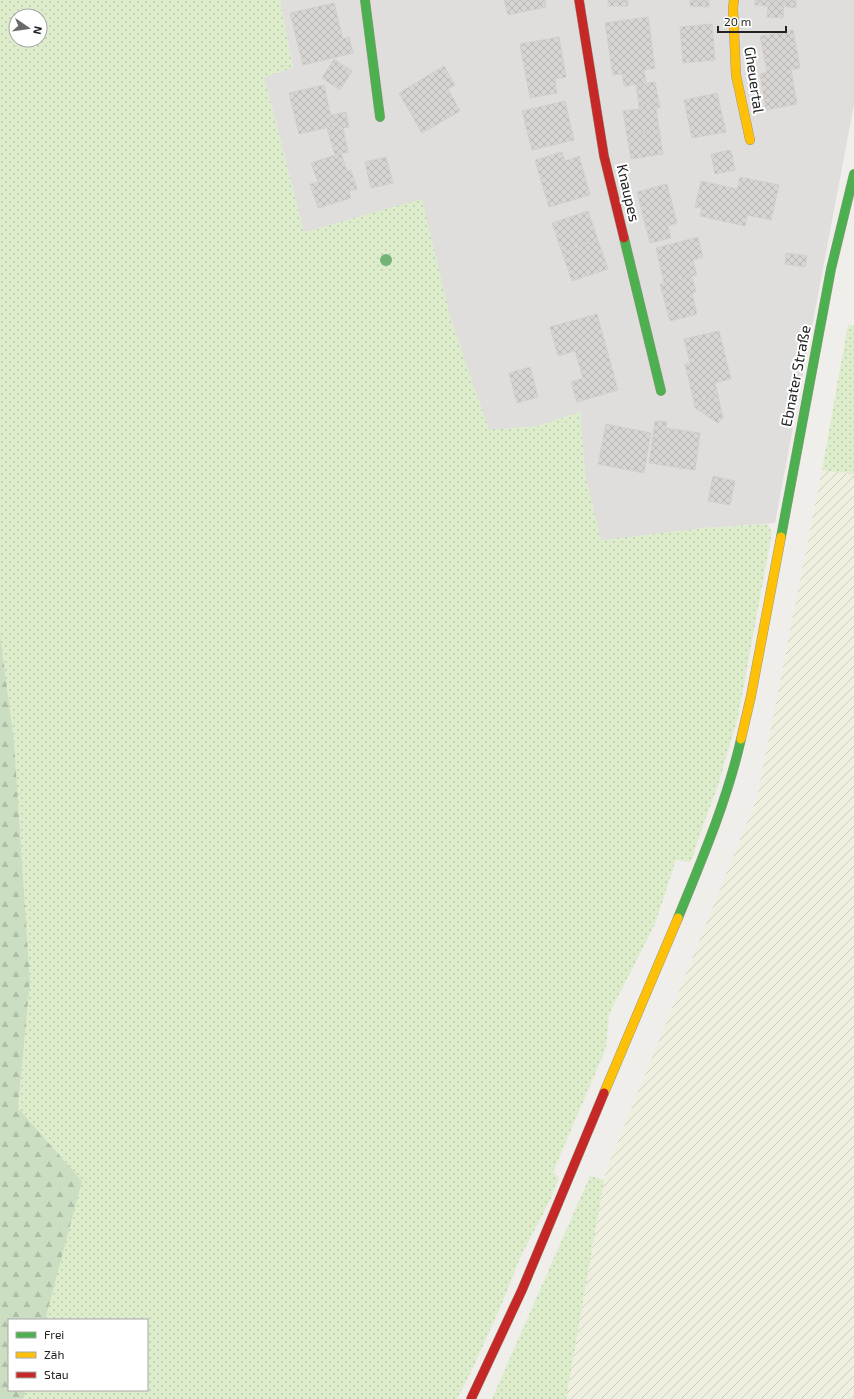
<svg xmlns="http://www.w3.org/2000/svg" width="854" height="1399" viewBox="0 0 854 1399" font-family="'Exo 2',sans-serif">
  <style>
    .residential { fill: #dfdedc }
    .farmland { fill: url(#farmland-furrows) }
    .grass { fill: url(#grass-dots); fill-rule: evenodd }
    .forest { fill: url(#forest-firs) }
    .building { fill: url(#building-cross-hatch); stroke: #d3d0cc }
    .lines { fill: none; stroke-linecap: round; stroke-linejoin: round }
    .fast-casing { stroke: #999a82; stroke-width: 10 }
    .slow-casing { stroke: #999a82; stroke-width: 10 }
    .jam-casing { stroke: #999a82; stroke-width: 10 }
    .fast { stroke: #4caf50; stroke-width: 9 }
    .slow { stroke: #ffc107; stroke-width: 9 }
    .jam { stroke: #c62828; stroke-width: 9 }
    .tree { fill: #73b476 }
    .labels { text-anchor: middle; stroke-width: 4; stroke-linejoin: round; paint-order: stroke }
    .street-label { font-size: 15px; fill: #222; stroke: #fff }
  </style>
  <defs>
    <pattern id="farmland-furrows" width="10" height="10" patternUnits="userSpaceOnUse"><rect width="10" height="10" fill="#efefdf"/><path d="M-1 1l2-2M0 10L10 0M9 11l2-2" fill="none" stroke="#cdcdbf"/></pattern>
    <pattern id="grass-dots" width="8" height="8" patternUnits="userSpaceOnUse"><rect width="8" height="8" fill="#ddeccb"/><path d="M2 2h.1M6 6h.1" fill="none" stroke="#bdcaae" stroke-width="1.8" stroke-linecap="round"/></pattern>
    <pattern id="forest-firs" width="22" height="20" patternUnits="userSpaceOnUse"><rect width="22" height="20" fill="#cbdec1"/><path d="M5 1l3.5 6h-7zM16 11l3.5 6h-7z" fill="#aebea6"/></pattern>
    <pattern id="building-cross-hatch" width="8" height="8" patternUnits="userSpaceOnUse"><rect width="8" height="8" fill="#d7d4d2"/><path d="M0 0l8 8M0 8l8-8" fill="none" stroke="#b8b6b4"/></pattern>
  </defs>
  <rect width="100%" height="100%" fill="#f0eeeb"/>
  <!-- residential -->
  <path class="residential" d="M280,0H854V104L775,523L705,528L601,541L585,474L580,412L538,426L489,431L451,320L304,232L264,77L293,67Z"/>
  <!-- farmland -->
  <path class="farmland" d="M822,470L854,474V1399H566L605,1174L757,798Z"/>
  <!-- grass -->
  <path class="grass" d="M0,0H280L293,68L264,77L304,232L422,199L451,320L489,430L538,426L580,412L585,474L601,540L705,528L767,524L772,532L738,717L718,785L700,834L691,862L676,860L655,924L609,1014L606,1048L553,1172L559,1178L550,1200L521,1256L500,1308L469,1376L457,1399H17L20,1390H147V1320H41L82,1181L18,1108L30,981L14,741L0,634ZM16,16H40V40H16Z
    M848,325L854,326V474L822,470Z
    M590,1176L604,1180L566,1399H492Z"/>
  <!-- forest -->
  <path class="forest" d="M0,634L14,741L30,981L18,1108L82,1181L45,1320H9V1390H26L23,1399H0Z"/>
  <!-- building -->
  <path class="building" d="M504,0H545L546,7L508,15Z
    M608,0H628V6H608Z
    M690,0H709V7L690,6Z
    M755,0H796V8L784,6L783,18L767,17L768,6L755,5Z
    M334,3L343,39L349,37L353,53L303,65L290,13Z
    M648,17L655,68L644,70L646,83L624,86L622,74L613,75L605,23Z
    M712,24L715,60L683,63L680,27Z
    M793,30L800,68L791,70L797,104L766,110L760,74L767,72L760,36Z
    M559,37L566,77L555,79L557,93L530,98L520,44Z
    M334,59L352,71L340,90L322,78Z
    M444,66L455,85L448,89L460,111L422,133L399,93Z
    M655,82L659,102L639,106L636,85Z
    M324,85L333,126L299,134L289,93Z
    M717,93L726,132L692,138L684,100Z
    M565,101L574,140L532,150L522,111Z
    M659,102L660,108H656L659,129L627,135L623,111L640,109L639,106Z
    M346,112L349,127L343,128L348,152L335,155L327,128L333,126L331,115Z
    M659,129L663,154L631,159L627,135Z
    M731,150L735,170L715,174L711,154Z
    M562,152L565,161L579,156L590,195L549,207L535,160Z
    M341,153L347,171L351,170L357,189L349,191L351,198L318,208L310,184L318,182L311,163Z
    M386,157L393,183L371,188L365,162Z
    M740,177L779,185L771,220L747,215L745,226L700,216L702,208L695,207L701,181L737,189Z
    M667,184L677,223L668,226L671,238L650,243L637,192Z
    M588,211L598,240L562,252L552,223Z
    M698,237L703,257L693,260L697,275L664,283L656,248Z
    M598,240L608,269L572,281L562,252Z
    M786,253L807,256L805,267L785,264Z
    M692,276L696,292L692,293L697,314L670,321L660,284Z
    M597,314L618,390L577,402L571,382L583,378L575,351L558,356L550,327Z
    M719,331L731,379L715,383L718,396L694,402L685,364L690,363L684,339Z
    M530,367L538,397L517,403L509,373Z
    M718,396L723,418L718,423L695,408L694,402Z
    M655,421L667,422L666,428L700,433L695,470L649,463Z
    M606,424L651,433L644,473L598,464Z
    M713,476L735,481L730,505L708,501Z"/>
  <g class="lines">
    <!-- fast casing -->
    <g class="fast-casing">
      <path id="fast" d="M365,0L380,117
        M624,238L661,391
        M781,537L831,269L854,174
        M678,918C702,859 727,801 741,739"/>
    </g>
    <!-- slow casing -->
    <g class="slow-casing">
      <path id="slow" d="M734,0L733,8L736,75L750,140
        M741,739L751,696L781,537
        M604,1093L678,918"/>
    </g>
    <!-- jam casing -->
    <g class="jam-casing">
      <path id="jam" d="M579,0L604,156L624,238
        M471,1399L522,1290L604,1093"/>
    </g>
    <!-- fast -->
    <use href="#fast" class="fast"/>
    <!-- slow -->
    <use href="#slow" class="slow"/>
    <!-- jam -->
    <use href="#jam" class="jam"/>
  </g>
  <!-- trees -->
  <circle class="tree" cx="386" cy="260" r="6"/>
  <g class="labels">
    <!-- street labels -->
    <g class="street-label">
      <text transform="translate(754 80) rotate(82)" y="5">Gheuertal</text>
      <text transform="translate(628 193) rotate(77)" y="5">Knaupes</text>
      <text transform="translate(796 376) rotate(-79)" y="5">Ebnater Straße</text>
    </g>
  </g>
  <!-- legend -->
  <rect x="8" y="1319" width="140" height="72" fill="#ffffff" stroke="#a7a7a7"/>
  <rect x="16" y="1332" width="20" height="6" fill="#4caf50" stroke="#a7a7a7"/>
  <text x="44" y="1339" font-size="12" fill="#222222">Frei</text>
  <rect x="16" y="1352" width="20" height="6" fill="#ffc107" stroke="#a7a7a7"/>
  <text x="44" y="1359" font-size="12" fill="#222222">Zäh</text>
  <rect x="16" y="1372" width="20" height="6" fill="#c62828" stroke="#a7a7a7"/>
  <text x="44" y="1379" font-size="12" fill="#222222">Stau</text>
  <!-- north arrow -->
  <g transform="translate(28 28) rotate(103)"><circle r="19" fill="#ffffff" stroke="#a7a7a7"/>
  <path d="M0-3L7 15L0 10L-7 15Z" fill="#6a6968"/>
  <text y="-6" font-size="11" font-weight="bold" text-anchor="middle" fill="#222222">N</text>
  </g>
  <!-- scale -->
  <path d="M718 26v6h68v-6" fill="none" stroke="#222222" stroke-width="2"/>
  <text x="724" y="26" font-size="12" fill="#222222" stroke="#ffffff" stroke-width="3" paint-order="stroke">20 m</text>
</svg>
